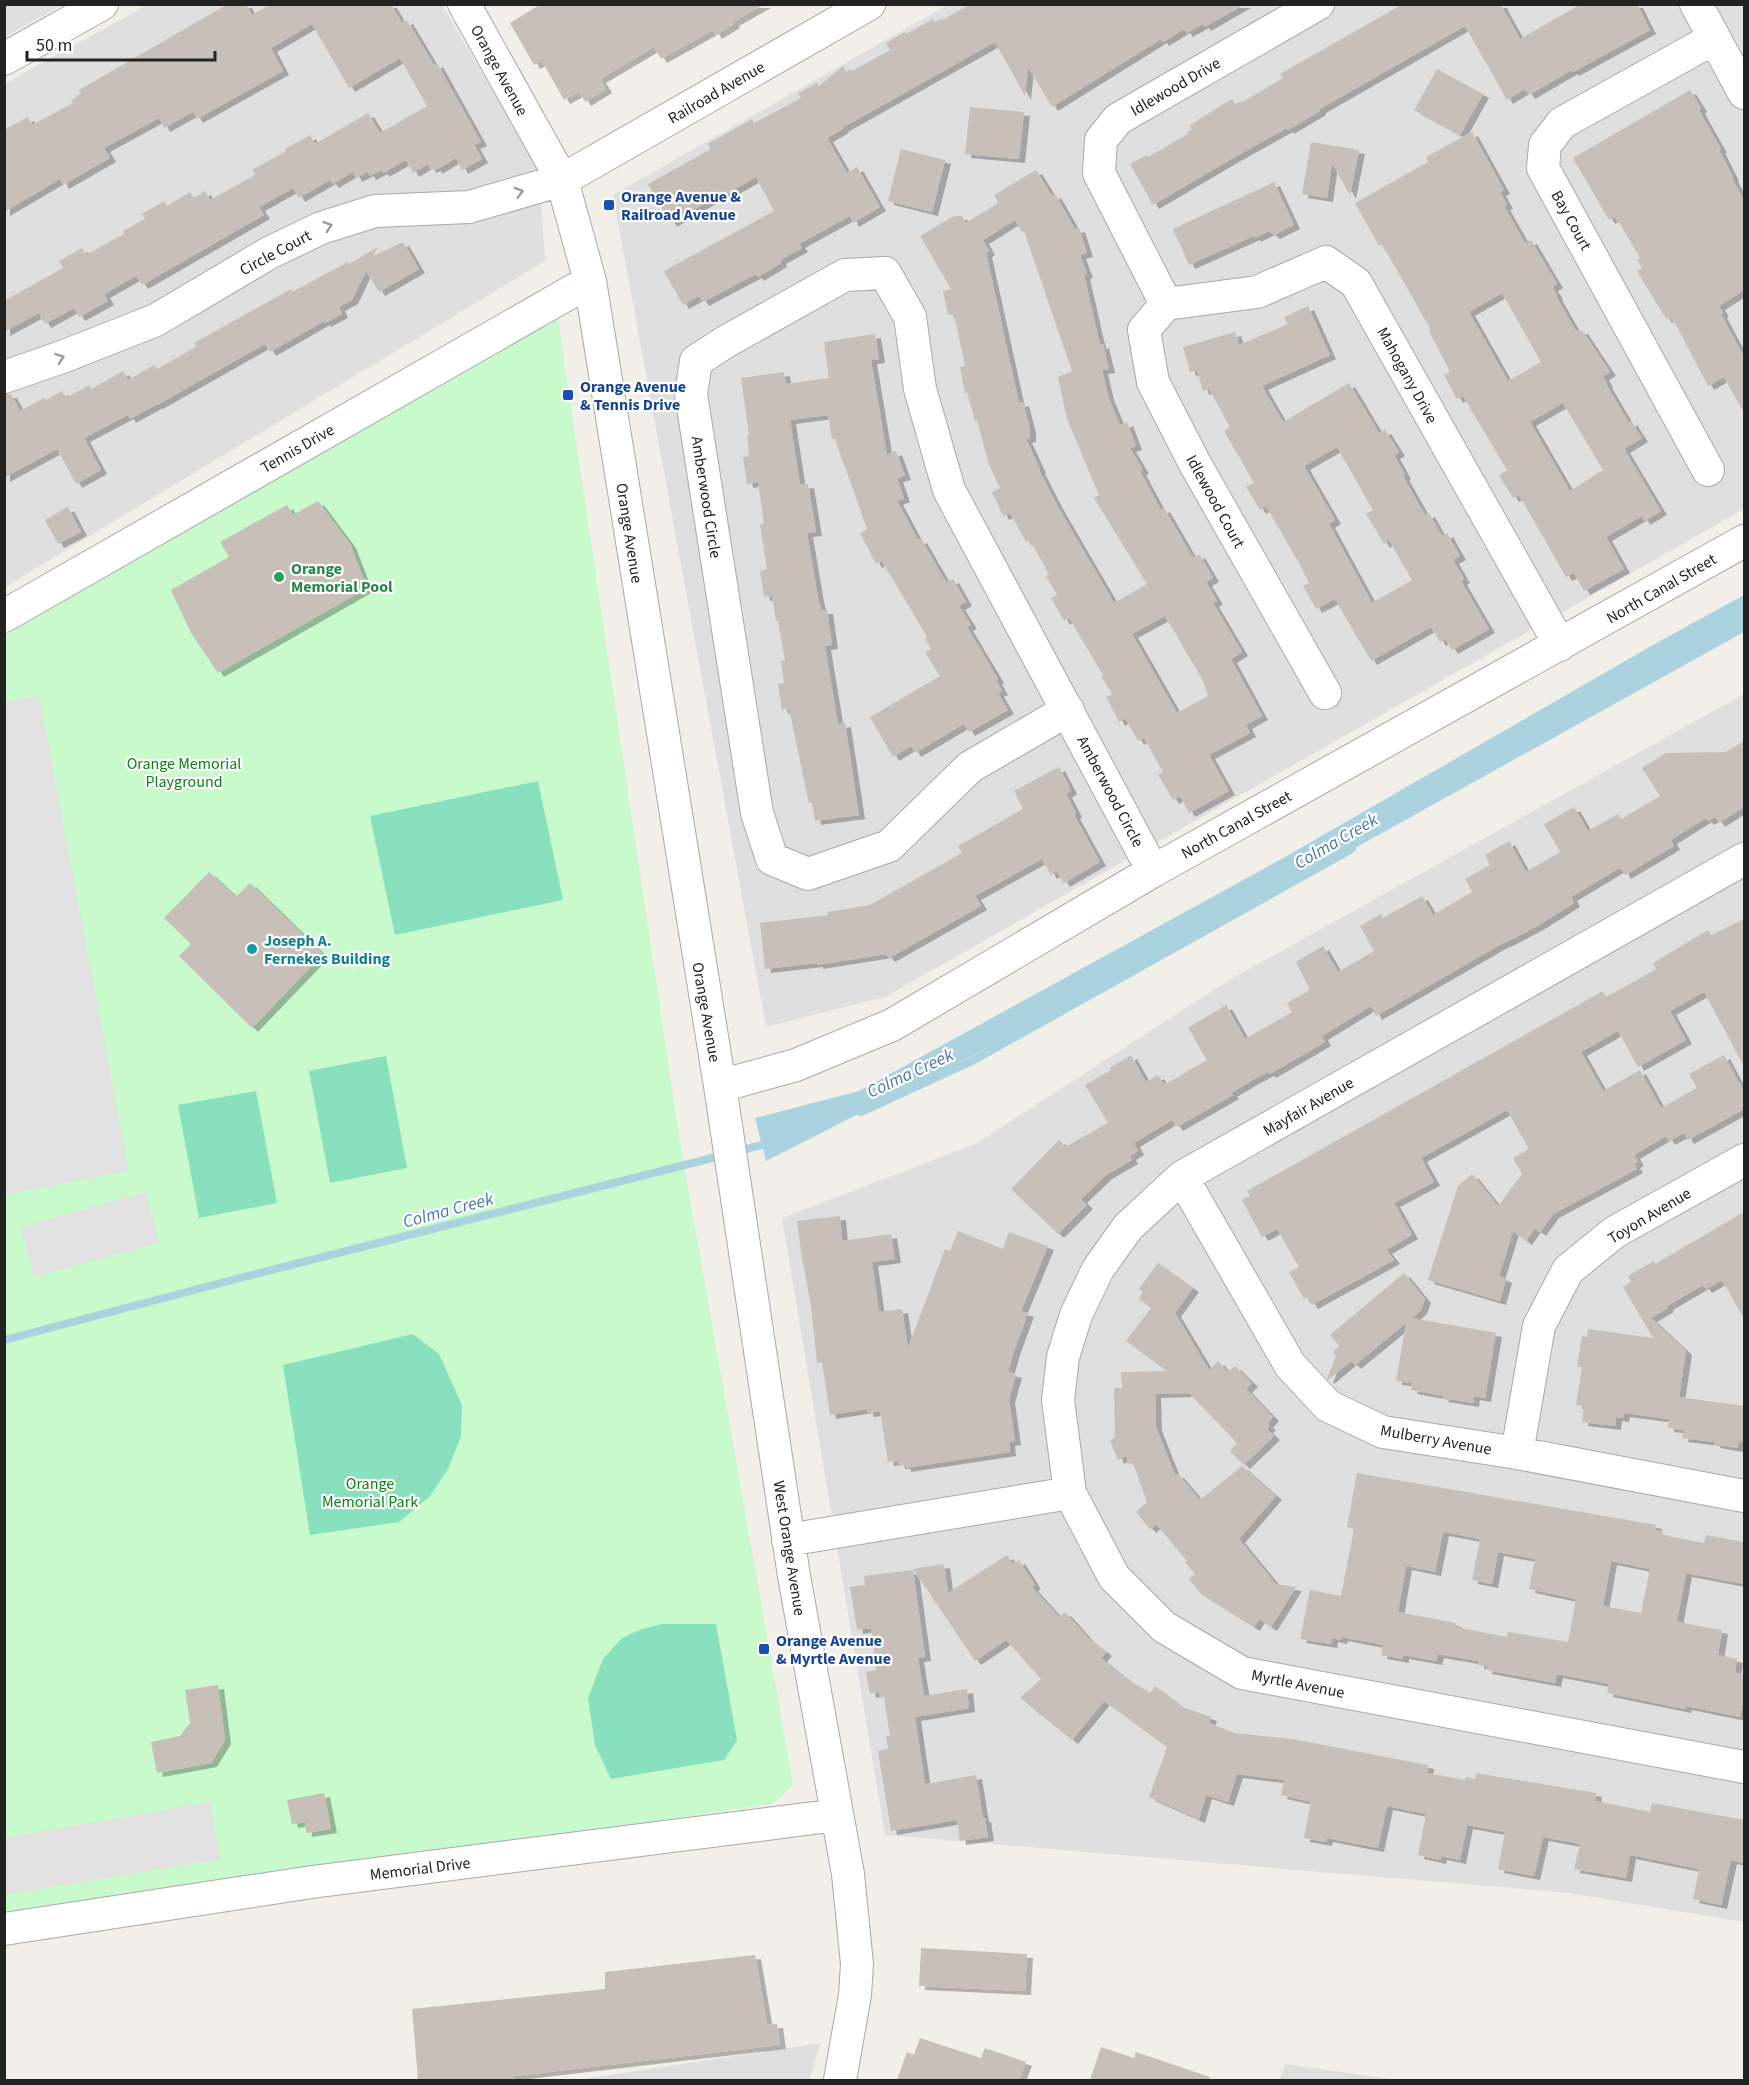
<svg xmlns="http://www.w3.org/2000/svg" width="1749" height="2085" viewBox="0 0 1749 2085" font-family="'Source Sans 3',sans-serif">
  <style>
    .residential { fill: #e0dfdf }
    .park { fill: #c8facc }
    .pitch { fill: #88e0be }
    .parking { fill: #e2e2e2 }
    .water { fill: #aad3df }
    .lines { fill: none; stroke-linecap: round; stroke-linejoin: round }
    .stream { stroke: #aad3df; stroke-width: 8 }
    .building { fill: #c7bfb8; fill-rule: evenodd; filter: url(#shadow) }
    .minor-casing { stroke: #a9a9a9; stroke-width: 34 }
    .minor { stroke: #fff; stroke-width: 32 }
    .oneway { stroke: #9c9c9c }
    .transit-dot { fill: #1a4fb4; stroke: #fff; stroke-width: 2 }
    .leisure-dot { fill: #2e9e5b; stroke: #fff; stroke-width: 2 }
    .culture-dot { fill: #0f9aa8; stroke: #fff; stroke-width: 2 }
    .labels { text-anchor: middle; stroke-width: 4.5; stroke-linejoin: round; paint-order: stroke }
    .street-label { font-size: 16px; fill: #222; stroke: #fff }
    .transit-label { font-size: 16px; font-weight: bold; fill: #164399; stroke: #fff; text-anchor: start }
    .leisure-label { font-size: 16px; font-weight: bold; fill: #27864d; stroke: #fff; text-anchor: start }
    .park-label { font-size: 16px; fill: #0c8416; stroke: #fff }
    .culture-label { font-size: 16px; font-weight: bold; fill: #0d838f; stroke: #fff; text-anchor: start }
    .water-label { font-size: 18px; font-style: italic; fill: #4a7aab; stroke: #fff }
  </style>
  <defs>
    <filter id="shadow"><feDropShadow dx="6" dy="4" stdDeviation="0" flood-color="#0004"/></filter>
  </defs>
  <rect width="100%" height="100%" fill="#f2efe9"/>
  <!-- residential -->
  <path class="residential" d="M5,4H62V5L5,37Z
    M147,5H442L539,169L545,261L5,587L4,84Z
    M947,5H1744V509L885,997L766,1027L613,195Z
    M1744,694V1922L1569,1893L885,1835L782,1218L975,1144L1231,979Z
    M821,2043L809,2080H576Z
    M1285,2064L1398,2080H1279Z"/>
  <!-- park -->
  <path class="park" d="M557,313L679,1136L793,1785L773,1804L5,1915L4,636Z"/>
  <!-- pitch -->
  <path class="pitch" d="M538,781L563,900L395,935L370,816Z
    M386,1056L407,1168L330,1183L309,1071Z
    M256,1091L277,1203L199,1218L178,1105Z
    M413,1334L439,1354L462,1405L461,1436L448,1469L430,1496L399,1522L310,1535L283,1365Z
    M662,1624H716L737,1740L724,1760L611,1779L595,1745L588,1698L603,1659L622,1638L642,1629Z"/>
  <!-- parking -->
  <path class="parking" d="M39,696L129,1171L5,1195V702Z
    M146,1192L159,1243L34,1277L21,1227Z
    M210,1802L220,1859L5,1895V1838Z"/>
  <!-- water -->
  <path class="water" d="M1744,595V632L1074,1004L766,1161L755,1118L859,1091L1285,857L1660,641Z"/>
  <g class="lines">
    <!-- stream -->
    <path class="stream" d="M861,1112L974,1060L1352,849
      M738,1151L770,1143
      M4,1340L240,1278L724,1155"/>
  </g>
  <!-- building -->
  <path class="building" d="M228,4H246L252,15L271,4H391L402,23L407,20L434,65L437,63L481,142L474,145L482,159L462,170L456,158L436,170L435,167L430,169L428,164L413,173L406,160L383,173L382,170L370,176L368,172L356,178L353,172L333,184L330,180L299,198L293,188L259,207L264,215L142,285L136,276L104,294L108,301L79,317L74,308L45,324L39,313L4,332V301L63,268L59,261L82,248L86,255L124,234L123,231L145,219L142,214L164,201L167,206L190,192L194,198L205,191L210,200L255,175L252,170L286,151L285,149L310,135L315,144L368,113L380,133L427,106L400,58L349,88L312,24L271,48L283,71L197,119L193,112L164,128L159,118L104,148L110,158L63,185L60,179L4,212V130L28,117L32,125L73,103L71,100L81,94L79,90Z
    M541,4H765L733,22L734,24L716,35L713,30L661,59L654,47L600,79L606,89L585,102L579,92L564,100L542,61L534,65L510,23Z
    M971,4H1245L1205,27L1203,24L1187,33L1184,29L1163,42L1161,39L1052,107L1028,67L1025,96L995,42L842,128L843,129L827,138L847,173L857,167L880,207L853,223L850,216L799,244L802,248L780,260L781,263L758,277L756,274L703,302L699,296L683,305L664,271L774,211L756,177L716,200L715,197L671,223L648,184L711,149L708,144L752,119L754,123L801,98L798,93L817,83L819,86L843,66L846,72L851,69L852,71L890,50L886,43L905,32L906,34L933,19L935,22L941,19L942,20Z
    M1403,4H1503L1501,5L1520,39L1581,4H1637L1650,30L1573,72L1572,70L1529,95L1525,89L1507,100L1465,26L1320,109V111L1288,130L1287,128L1233,158L1153,205L1130,164L1147,155L1148,157L1188,134L1187,132L1192,129L1190,125L1232,99L1235,104L1246,100L1283,78L1280,74Z
    M1437,69L1483,94L1460,135L1414,110Z
    M1690,90L1701,108L1699,110L1721,149H1719L1733,177L1732,178L1744,201V290L1719,306L1723,313L1721,314L1744,357V413L1724,377L1708,386L1675,323L1670,317L1666,319L1637,271L1642,268L1637,260L1640,258L1619,222L1618,223L1615,217L1609,220L1573,158Z
    M970,107L1024,112L1019,159L965,154Z
    M1472,132L1504,190L1500,192L1507,205L1504,206L1525,243L1531,240L1557,284L1552,287L1557,296H1556L1576,331L1582,330L1610,372L1603,376L1607,384H1606L1629,423L1631,421L1642,438L1624,449L1661,511L1644,521L1642,516L1606,537L1624,569L1584,591L1574,573L1566,577L1519,495L1513,498L1499,475L1507,470L1463,396L1457,399L1444,375L1450,372L1429,331L1431,330L1382,244L1379,246L1355,203L1428,162L1426,157ZM1502,293L1541,362L1508,381L1469,312ZM1563,403L1603,470L1570,491L1530,422Z
    M1311,142L1359,150L1350,195L1332,163L1327,198L1302,194Z
    M901,149L945,160L932,212L888,201Z
    M1036,170L1052,196L1055,194L1075,229L1079,228L1087,253L1080,255L1087,274L1084,275L1100,345L1103,344L1109,369L1102,370L1108,396L1120,425L1127,422L1136,446L1130,448L1143,470L1140,471L1161,510L1164,508L1193,558L1199,554L1213,578L1206,582L1217,601L1213,603L1242,652L1231,659L1262,716L1246,725L1250,733L1209,755L1229,791L1189,813L1180,796L1173,800L1158,775L1163,772L1144,738L1138,741L1125,718L1119,722L1106,697L1112,694L1101,676L1103,675L1069,618L1064,621L1051,598L1057,595L1046,576L1049,574L1030,540L1026,542L1010,513L1003,516L992,492L1000,488L989,465L977,420L975,421L967,392L965,393L960,367L965,366L954,314L948,315L943,291L951,289L920,236L954,216H962L966,223L998,203L994,195ZM1015,220L1022,232L1024,231L1072,371L1058,377L1067,419L1099,495L1094,498L1147,584L1114,603L1057,505L1039,470L1040,469L1026,439L1030,438V429L1023,402L1019,403L986,253L989,251L983,240ZM1165,616L1202,679L1208,696L1177,713L1132,634Z
    M1274,182L1294,225L1274,235L1269,231L1255,238L1254,236L1189,265L1173,229Z
    M403,242L419,269L379,292L366,271L352,300L339,307L342,314L325,323L324,321L270,352L265,344L157,405V404L130,419L128,415L84,438L101,470L76,484L57,449L4,478V394H11L20,411L44,398L46,400L62,391L66,398L89,385L91,389L123,371L128,380L154,365L157,369L196,347L194,343L291,289L292,292L348,262L349,264L378,247L373,256Z
    M1308,306L1330,355L1262,386L1283,422L1349,383L1379,433L1385,430L1399,452L1394,455L1405,475L1403,476L1425,515L1429,513L1442,536L1447,533L1460,556L1453,560L1464,579L1461,581L1489,629L1452,650L1445,639L1440,642L1431,627L1371,661L1335,599L1316,609L1303,586L1309,583L1299,563L1266,506L1260,510L1246,487L1254,483L1224,431L1230,427L1209,389L1203,391L1197,370L1190,372L1183,347L1235,332L1239,345L1288,324L1284,317ZM1337,447L1373,510L1366,514L1384,544L1389,540L1412,580L1372,603L1329,524L1335,520L1304,466Z
    M875,334L879,359L871,360L887,455L896,451L905,476L897,478L904,498L897,501L918,540L921,539L946,582L953,579L966,602L959,606L971,625L967,627L998,679L996,680L1002,691L998,693L1008,710L969,732L964,724L915,753L911,746L893,757L870,717L940,676L925,652L931,649L925,638L927,637L882,561L876,564L860,533L867,529L835,439H832L828,415L790,420L800,485L808,484L816,532L807,533L818,598L821,610H827L832,645L825,646L838,724L845,723L859,815L815,821L812,803H809L806,790L789,708L782,710L778,684L784,683L781,661H785L778,621H776L772,596L764,597L760,571L767,569L760,524H764L758,482L747,484L743,457L749,456L747,435H749L741,378L784,372L786,384L829,378L824,342Z
    M318,501L350,544L367,588L218,673L191,633L171,590L229,557L220,542L287,505L293,515Z
    M68,507L81,532L58,544L45,520Z
    M1744,741V807L1719,823L1715,817L1708,821L1706,818L1671,840L1674,846L1625,875L1621,868L1616,870L1571,897L1574,903L1539,925L1505,943V942L1376,1016L1371,1006L1322,1036L1325,1042L1303,1055L1270,1074L1268,1072L1251,1081L1231,1093L1233,1095L1177,1127L1172,1120L1134,1143L1138,1151L1130,1156L1132,1160L1106,1175L1081,1199L1087,1205L1058,1234L1011,1189L1059,1140L1065,1147L1108,1123L1085,1085L1111,1070L1110,1068L1131,1055L1146,1082L1158,1075L1164,1085L1207,1060L1188,1028L1226,1005L1245,1039L1292,1012L1287,1003L1310,990L1296,962L1323,946L1338,972L1374,951L1360,926L1381,914L1383,918L1422,896L1433,915L1472,892L1465,879L1490,865L1485,855L1509,841L1526,872L1560,852L1544,824L1574,807L1588,831L1618,814L1621,819L1660,796L1642,768L1666,753L1726,752Z
    M1059,767L1071,790L1066,794L1076,813L1074,815L1100,862L1064,883L1057,872L1051,875L1042,859L975,896L981,906L889,958L886,954L817,965V963L765,969L760,923L828,915L827,912L870,905L962,853L958,846L1023,809L1014,791Z
    M209,872L236,897L250,883L323,954L252,1028L179,956L191,944L164,918Z
    M1744,919V1066L1704,992L1670,1011L1686,1040L1638,1067L1618,1031L1581,1052L1603,1091L1640,1070L1661,1108L1697,1088L1689,1074L1724,1055L1744,1092V1109L1688,1140L1684,1133L1669,1141L1666,1136L1634,1155L1638,1162L1634,1164L1637,1169L1553,1214L1540,1232L1535,1228L1526,1241L1513,1231L1499,1276L1506,1279L1500,1301L1428,1280L1458,1186L1472,1174L1498,1206L1522,1174L1513,1158L1529,1149L1507,1110L1421,1158L1434,1182L1394,1203L1412,1235L1386,1250L1394,1260L1312,1305L1307,1297L1304,1299L1289,1272L1299,1267L1277,1229L1262,1237L1242,1200L1250,1196L1247,1191L1603,991L1606,997L1635,981L1656,969L1653,963L1708,930L1711,935Z
    M1744,1212V1319L1722,1280L1706,1289L1703,1285L1667,1306L1668,1308L1651,1318L1686,1351L1679,1397L1744,1406V1442L1739,1441L1737,1448L1714,1444V1442L1682,1438L1684,1430L1668,1428L1669,1419L1624,1413L1623,1418L1616,1417L1615,1426L1582,1422L1584,1406L1576,1405L1582,1367H1577L1582,1336L1587,1337L1588,1329L1653,1338L1623,1287L1631,1282L1628,1276L1654,1261L1655,1264Z
    M840,1216L842,1241L891,1234L895,1259L872,1262L879,1312L902,1309L908,1348L945,1249L950,1251L958,1231L1003,1249L1009,1232L1048,1246L1021,1311L1028,1313L1014,1351L1008,1372L1016,1374L1009,1399L1015,1441L1009,1442L1010,1452L905,1468V1465H899L898,1461L888,1462L880,1411L868,1413L867,1409L830,1415L822,1362L817,1363L811,1306L801,1252L797,1221Z
    M1158,1263L1193,1288L1175,1313L1209,1370L1218,1361L1228,1372L1235,1366L1252,1383L1246,1389L1273,1417L1267,1424L1270,1426L1267,1429L1274,1436L1244,1465L1230,1451L1237,1443L1189,1393L1155,1394L1156,1427L1175,1475L1178,1474L1200,1500L1242,1466L1276,1496L1239,1539L1276,1584L1296,1587L1271,1627L1259,1619L1254,1627L1201,1594L1189,1579L1195,1574L1185,1562L1187,1561L1156,1524L1150,1529L1136,1512L1147,1502L1133,1463L1129,1464L1126,1456L1118,1460L1110,1440L1115,1438L1114,1388H1122L1121,1372L1167,1371L1126,1341L1151,1308L1139,1299L1143,1292L1139,1289Z
    M1404,1273L1425,1299L1421,1310L1412,1318L1496,1333L1485,1398L1474,1396L1473,1403L1442,1398L1443,1396L1411,1390L1412,1383L1396,1381L1406,1323L1355,1365L1351,1361L1328,1380L1327,1379L1336,1356L1333,1352L1339,1346L1330,1335Z
    M1357,1473L1656,1525L1655,1530L1663,1532L1662,1535L1704,1543L1706,1535L1744,1542V1584L1686,1573L1677,1622L1722,1630L1718,1655L1737,1659L1735,1673L1744,1675V1695L1740,1717L1686,1706L1685,1709L1607,1693L1609,1684L1557,1674L1555,1683L1486,1670L1487,1666L1478,1665V1661L1438,1654L1436,1661L1403,1655V1659L1381,1655L1383,1645L1342,1637L1341,1640L1332,1638L1331,1644L1300,1639L1310,1590L1341,1596L1354,1529L1347,1527ZM1443,1532L1480,1539L1472,1580L1492,1584L1498,1552L1535,1559L1529,1589L1576,1599L1568,1642L1508,1632L1507,1637L1456,1627V1623L1398,1612L1406,1566L1435,1572ZM1611,1561L1650,1569L1641,1613L1603,1606Z
    M1007,1555L1013,1564L1019,1560L1035,1585L1032,1587L1059,1617L1065,1612L1088,1638L1106,1652L1101,1658L1137,1687L1138,1685L1150,1693L1155,1686L1182,1707L1211,1717L1209,1723L1235,1733L1292,1739L1428,1765L1427,1773L1465,1780L1466,1777L1475,1779L1476,1773L1596,1793L1595,1801L1650,1812L1652,1803L1744,1820V1863L1731,1860L1721,1905L1693,1899L1699,1869L1630,1855L1626,1878L1574,1869L1580,1844L1543,1837L1534,1876L1498,1869L1505,1832L1467,1825L1460,1860L1441,1856L1440,1860L1418,1855L1426,1814L1387,1806L1378,1848L1327,1838L1326,1842L1304,1838L1311,1802L1281,1795L1284,1780L1237,1774L1228,1802L1206,1795L1199,1819L1149,1797L1167,1747L1104,1701L1072,1740L1020,1698L1041,1679L1006,1640L975,1661L913,1569L944,1564L948,1593Z
    M913,1570L925,1657L918,1658L924,1696L967,1689L969,1708L915,1717L925,1784L976,1775L983,1818H985L988,1837L960,1841L957,1820L891,1831L878,1751L888,1749L886,1736H890L884,1697L880,1698L879,1692L870,1694L866,1672L876,1670L871,1628L857,1630L850,1587L865,1585L864,1576Z
    M218,1685L225,1740L211,1763L157,1773L151,1742L180,1736L190,1723L185,1690Z
    M324,1793L331,1829L306,1833L305,1822L292,1824L287,1800Z
    M921,1948L1027,1954L1025,1991L919,1986Z
    M755,1955L767,2025L777,2024L780,2045L514,2076V2080H418L412,2009L605,1989V1972Z
    M920,2038L981,2058L985,2048L1026,2062L1019,2080H897L907,2052L914,2055Z
    M1101,2047L1134,2058L1136,2052L1210,2077V2080H1090Z"/>
  <g class="lines">
    <!-- minor casing -->
    <g class="minor-casing">
      <path id="minor" d="M464,4L562,180L590,281L720,1086L794,1576L848,1874L857,1964L855,1995L840,2080
        M1696,4L1744,93
        M4,59L102,4
        M1166,304L1257,292L1326,262L1356,283L1560,645
        M1166,304L1144,330L1153,382L1194,462L1325,693
        M1166,304L1099,173L1101,140L1118,119L1318,4
        M4,377L62,357L156,320L269,253L321,228L375,211L469,207L562,180L869,4
        M1708,470L1543,168L1545,145L1562,123L1713,39
        M4,616L590,281
        M1068,710L970,767L889,846L808,874L772,859L757,813L691,394L696,361L727,341L845,275L885,273L910,317L920,389L949,490L1153,871
        M1744,859L1182,1177L1128,1227L1098,1269L1076,1315L1063,1357L1058,1400L1070,1493L1114,1577L1164,1627L1242,1673L1744,1767
        M720,1086L796,1065L892,1025L1153,871L1744,541
        M1182,1177L1290,1365L1328,1406L1383,1432L1517,1453L1744,1496
        M1517,1453L1539,1326L1568,1270L1615,1232L1744,1160
        M788,1540L1070,1493
        M4,1929L312,1882L837,1815"/>
    </g>
    <!-- minor -->
    <use href="#minor" class="minor"/>
  </g>
  <!-- one-way arrows -->
  <defs><path id="oneway-chevron" d="M-2-3.5L2.5 0L-2 3.5" fill="none" stroke-width="1.6" stroke-linecap="round" stroke-linejoin="round" transform="scale(1.5)"/></defs>
  <g class="oneway">
    <use href="#oneway-chevron" transform="translate(519 192) rotate(-16)"/>
    <use href="#oneway-chevron" transform="translate(328 226) rotate(-19)"/>
    <use href="#oneway-chevron" transform="translate(60 358) rotate(-20)"/>
  </g>
  <!-- markers -->
  <g class="transit-dot">
    <rect x="603" y="199" width="12" height="12" rx="3"/>
    <rect x="562" y="389" width="12" height="12" rx="3"/>
    <rect x="758" y="1643" width="12" height="12" rx="3"/>
  </g>
  <circle class="leisure-dot" cx="279" cy="577" r="6"/>
  <circle class="culture-dot" cx="252" cy="949" r="6"/>
  <g class="labels">
    <!-- street labels -->
    <g class="street-label">
      <text transform="translate(500 70) rotate(61)" y="6">Orange Avenue</text>
      <text transform="translate(1175 86) rotate(-30)" y="6">Idlewood Drive</text>
      <text transform="translate(716 92) rotate(-30)" y="6">Railroad Avenue</text>
      <text transform="translate(1572 220) rotate(61)" y="6">Bay Court</text>
      <text transform="translate(275 252) rotate(-28)" y="6">Circle Court</text>
      <text transform="translate(1408 375) rotate(61)" y="6">Mahogany Drive</text>
      <text transform="translate(297 448) rotate(-30)" y="6">Tennis Drive</text>
      <text transform="translate(707 497) rotate(81)" y="6">Amberwood Circle</text>
      <text transform="translate(1216 501) rotate(61)" y="6">Idlewood Court</text>
      <text transform="translate(630 533) rotate(81)" y="6">Orange Avenue</text>
      <text transform="translate(1661 588) rotate(-30)" y="6">North Canal Street</text>
      <text transform="translate(1111 791) rotate(62)" y="6">Amberwood Circle</text>
      <text transform="translate(1236 824) rotate(-29)" y="6">North Canal Street</text>
      <text transform="translate(707 1012) rotate(80)" y="6">Orange Avenue</text>
      <text transform="translate(1308 1106) rotate(-30)" y="6">Mayfair Avenue</text>
      <text transform="translate(1649 1215) rotate(-31)" y="6">Toyon Avenue</text>
      <text transform="translate(1436 1439) rotate(10)" y="6">Mulberry Avenue</text>
      <text transform="translate(790 1548) rotate(81)" y="6">West Orange Avenue</text>
      <text transform="translate(1298 1683) rotate(11)" y="6">Myrtle Avenue</text>
      <text transform="translate(420 1868) rotate(-7)" y="6">Memorial Drive</text>
    </g>
    <!-- transit labels -->
    <g class="transit-label">
      <text x="621" y="202">Orange Avenue &amp;<tspan x="621" dy="18">Railroad Avenue</tspan></text>
      <text x="580" y="392">Orange Avenue<tspan x="580" dy="18">&amp; Tennis Drive</tspan></text>
      <text x="776" y="1646">Orange Avenue<tspan x="776" dy="18">&amp; Myrtle Avenue</tspan></text>
    </g>
    <!-- leisure labels -->
    <g class="leisure-label">
      <text x="291" y="574">Orange<tspan x="291" dy="18">Memorial Pool</tspan></text>
    </g>
    <!-- park labels -->
    <g class="park-label">
      <text x="184" y="769">Orange Memorial<tspan x="184" dy="18">Playground</tspan></text>
      <text x="370" y="1489">Orange<tspan x="370" dy="18">Memorial Park</tspan></text>
    </g>
    <!-- culture labels -->
    <g class="culture-label">
      <text x="264" y="946">Joseph A.<tspan x="264" dy="18">Fernekes Building</tspan></text>
    </g>
    <!-- water labels -->
    <g class="water-label">
      <text transform="translate(1336 841) rotate(-30)" y="6">Colma Creek</text>
      <text transform="translate(910 1073) rotate(-25)" y="6">Colma Creek</text>
      <text transform="translate(448 1210) rotate(-15)" y="6">Colma Creek</text>
    </g>
  </g>
  <!-- border -->
  <rect width="1749" height="2085" fill="none" stroke="#222222" stroke-width="12"/>
  <!-- scale -->
  <path d="M27 51v9h188v-9" fill="none" stroke="#222222" stroke-width="3"/>
  <text x="36" y="51" font-size="18" fill="#222222" stroke="#ffffff" stroke-width="4.5" paint-order="stroke">50 m</text>
</svg>
